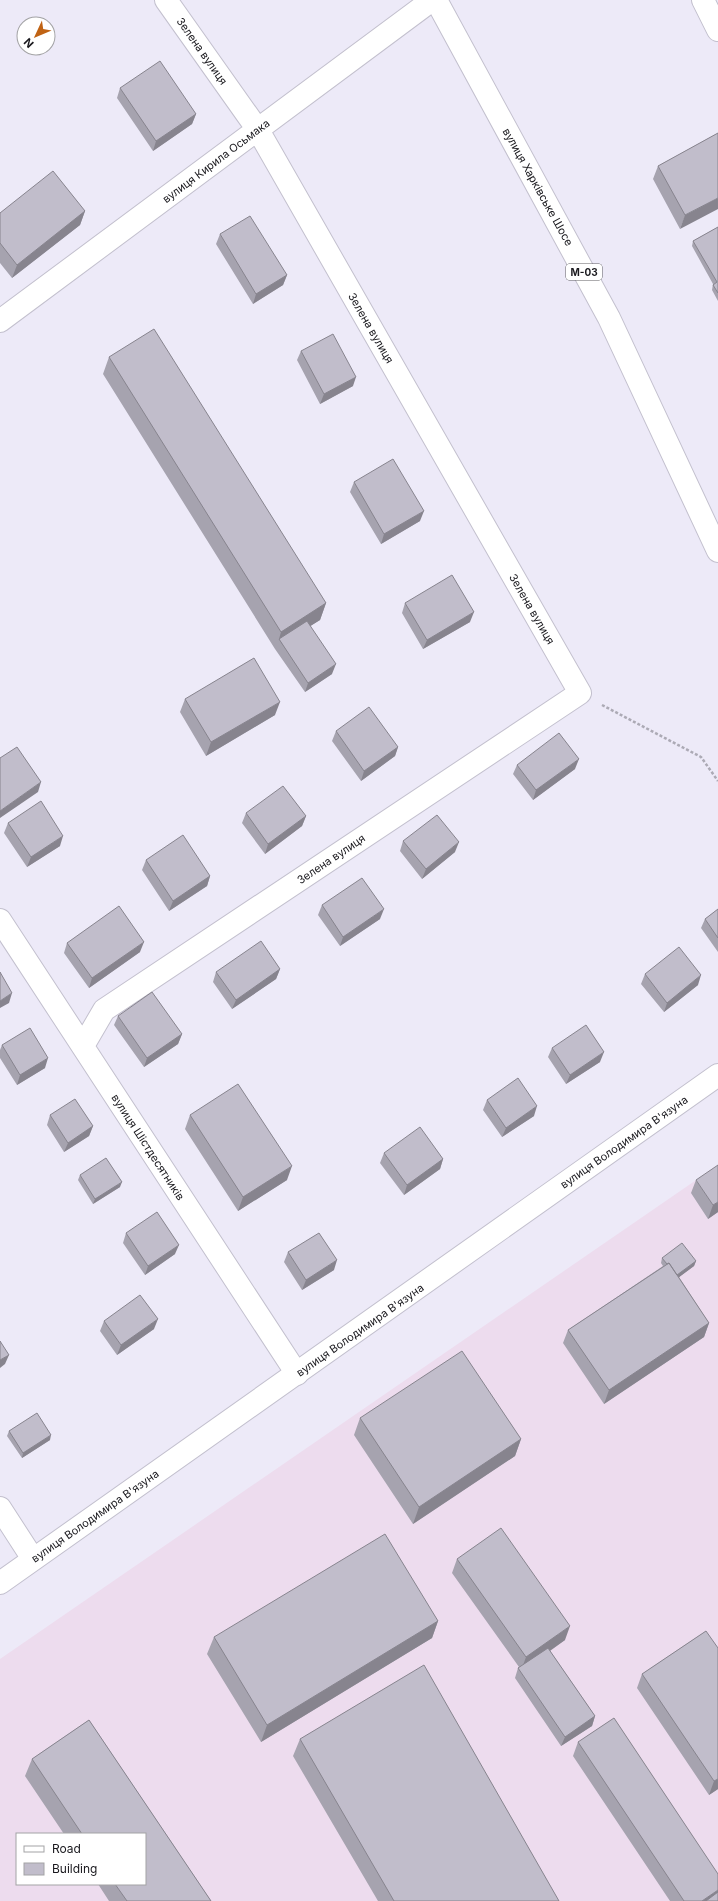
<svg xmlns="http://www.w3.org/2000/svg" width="718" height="1901" viewBox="0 0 718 1901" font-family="Inter,sans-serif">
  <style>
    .industrial { fill: #eddcee; fill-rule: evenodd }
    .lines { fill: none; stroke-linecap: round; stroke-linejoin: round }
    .street-casing { stroke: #c3c0ce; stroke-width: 24 }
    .secondary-casing { stroke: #c3c0ce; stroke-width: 24 }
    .highway-casing { stroke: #c3c0ce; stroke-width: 24 }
    .path { stroke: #acaab5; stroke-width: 2.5; stroke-dasharray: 3 2; stroke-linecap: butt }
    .street { stroke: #fff; stroke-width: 22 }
    .secondary { stroke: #fff; stroke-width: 22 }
    .highway { stroke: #fff; stroke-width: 22 }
    .wall { fill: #a6a3af }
    .shaded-wall { fill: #87848e }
    .building { fill: #c1bdcb; stroke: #87848e }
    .labels { text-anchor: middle; stroke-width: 3.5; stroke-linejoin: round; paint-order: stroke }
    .shield { fill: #fff; stroke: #5e5d61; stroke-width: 1 }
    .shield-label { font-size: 10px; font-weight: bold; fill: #19181d }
    .street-label { font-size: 11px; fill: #19181d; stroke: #fff }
  </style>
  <rect width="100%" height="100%" fill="#edeaf8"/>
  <!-- industrial -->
  <path class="industrial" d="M718,1165V1901H0V1659ZM17,1834H145V1884H17Z"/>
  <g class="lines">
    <!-- street casing -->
    <g class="street-casing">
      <path id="street" d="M703,0L718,30
        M0,321L432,0
        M0,920L297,1374
        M83,1046L104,1010L580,693L258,130L166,0
        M0,1508L33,1559"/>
    </g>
    <!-- secondary casing -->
    <g class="secondary-casing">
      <path id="secondary" d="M0,1583L718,1075"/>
    </g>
    <!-- highway casing -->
    <g class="highway-casing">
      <path id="highway" d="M436,0L609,318L718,551"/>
    </g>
    <!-- path -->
    <path class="path" d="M602,705L701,757L718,781"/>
    <!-- street -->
    <use href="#street" class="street"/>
    <!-- secondary -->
    <use href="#secondary" class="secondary"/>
    <!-- highway -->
    <use href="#highway" class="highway"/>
  </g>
  <!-- wall -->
  <path class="wall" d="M120,88L196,114L192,124L153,151L117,98Z
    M718,133L680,229L653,179L658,166Z
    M85,211L80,225L12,278L0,263V213Z
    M718,227V301L712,290L713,284L692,246L693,241Z
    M220,234L287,275L283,285L253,304L216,244Z
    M301,351L353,386L320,404L297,360Z
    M109,357L326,603L320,620L310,626L332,674L305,692L275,649L103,374Z
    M354,482L420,521L381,544L350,492Z
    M405,603L470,622L423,649L402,613Z
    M185,699L275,715L206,756L180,712Z
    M336,731L398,747L395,756L361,781L332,741Z
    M517,765L575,769L533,800L513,774Z
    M246,813L306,816L302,826L265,854L242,823Z
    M8,823L60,846L27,867L4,833Z
    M403,841L455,852L422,879L400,851Z
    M146,860L210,876L207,886L169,911L142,870Z
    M322,905L380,919L340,946L318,915Z
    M718,909V952L701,928L705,919Z
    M67,943L140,952L89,988L64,953Z
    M280,969L276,979L232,1009L213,982L216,972Z
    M645,974L698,985L664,1012L641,984Z
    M118,1016L182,1034L178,1044L144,1067L114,1025Z
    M2,1045L45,1068L17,1085L0,1058V1050Z
    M552,1048L600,1062L566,1084L548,1057Z
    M487,1100L534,1116L502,1137L483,1110Z
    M50,1115L93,1126L89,1136L64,1152L47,1125Z
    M190,1115L287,1180L238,1211L185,1129Z
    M384,1153L443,1159L440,1169L404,1195L380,1163Z
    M80,1175L120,1187L93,1204L78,1180Z
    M696,1180L718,1212L708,1219L691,1193Z
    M126,1233L175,1254L145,1275L123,1243Z
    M288,1252L334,1270L302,1290L284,1262Z
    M662,1258L696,1261L694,1266L679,1277L709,1323L704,1337L604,1404L563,1343L568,1330L663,1266L661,1263Z
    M104,1321L154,1329L117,1355L100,1331Z
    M360,1418L521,1439L515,1456L413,1524L354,1435Z
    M9,1431L50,1440L22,1458L7,1436Z
    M457,1559L565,1640L550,1651L595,1716L592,1726L561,1746L515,1678L518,1668L519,1667L452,1573Z
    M438,1621L432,1638L261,1742L207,1654L214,1637Z
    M706,1631L718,1789L709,1795L637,1688L642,1674Z
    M89,1720L211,1901H109L98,1884H145V1834H64L25,1776L32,1759Z
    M300,1739L559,1901H378L293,1756Z
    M578,1742L718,1901H670L573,1756Z"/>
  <!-- shaded-wall -->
  <path class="shaded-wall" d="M196,114L192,124L153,151L156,141Z
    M718,198V209L680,229L685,215Z
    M85,211L80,225L12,278L17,265Z
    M287,275L283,285L253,304L256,294Z
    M356,377L353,386L320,404L324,394Z
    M424,511L420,521L381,544L384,534Z
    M326,603L320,620L282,644L279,639L281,632Z
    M474,612L470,622L423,649L427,640Z
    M336,664L332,674L305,692L308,683Z
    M280,702L275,715L206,756L211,742Z
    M398,747L395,756L361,781L364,771Z
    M579,759L575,769L533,800L536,790Z
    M41,782L38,792L0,818V811Z
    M306,816L302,826L265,854L268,844Z
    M63,836L60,846L27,867L31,857Z
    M459,842L455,852L422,879L426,869Z
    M210,876L207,886L169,911L173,901Z
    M384,909L380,919L340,946L343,937Z
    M144,942L140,952L89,988L92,978Z
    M280,969L276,979L232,1009L236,1000Z
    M701,975L698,985L664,1012L667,1003Z
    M12,993L9,1003L0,1008V1001Z
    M182,1034L178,1044L144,1067L147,1058Z
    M604,1052L600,1062L566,1084L570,1075Z
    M48,1058L45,1068L17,1085L20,1075Z
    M537,1106L534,1116L502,1137L506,1128Z
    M93,1126L89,1136L64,1152L68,1143Z
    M443,1159L440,1169L404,1195L407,1185Z
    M292,1166L287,1180L238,1211L243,1197Z
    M122,1182L120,1187L93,1204L95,1199Z
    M718,1202V1212L708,1219L713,1205Z
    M179,1245L175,1254L145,1275L148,1266Z
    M337,1260L334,1270L302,1290L306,1280Z
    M696,1261L694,1266L674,1281L676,1276Z
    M158,1319L154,1329L117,1355L121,1345Z
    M709,1323L704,1337L604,1404L609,1390Z
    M9,1355L5,1364L0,1368V1360Z
    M51,1435L50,1440L22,1458L23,1453Z
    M521,1439L515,1456L413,1524L419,1507Z
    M438,1621L432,1638L261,1742L267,1725Z
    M570,1626L565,1640L521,1671L526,1657Z
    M595,1716L592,1726L561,1746L565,1737Z
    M718,1779V1789L709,1795L714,1781Z
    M718,1890V1901H702Z"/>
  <!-- building -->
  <path class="building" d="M160,61L196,114L156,141L120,88Z
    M718,133V198L685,215L658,166Z
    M53,171L85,211L17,265L0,243V213Z
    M250,216L287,275L256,294L220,234Z
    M718,227V293L713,285L717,282L693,241Z
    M154,329L326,603L281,632L109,357Z
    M333,334L356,377L324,394L301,351Z
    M393,459L424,511L384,534L354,482Z
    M452,575L474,612L427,640L405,603Z
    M307,621L336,664L308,683L279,639Z
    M254,658L280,702L211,742L185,699Z
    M369,707L398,747L364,771L336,731Z
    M559,733L579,759L536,790L517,765Z
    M17,747L41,782L0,811V758Z
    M283,786L306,816L268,844L246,813Z
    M41,801L63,836L31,857L8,823Z
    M437,815L459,842L426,869L403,841Z
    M183,835L210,876L173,901L146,860Z
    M362,878L384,909L343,937L322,905Z
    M119,906L144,942L92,978L67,943Z
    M718,909V938L705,919Z
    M261,941L280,969L236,1000L216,972Z
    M679,947L701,975L667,1003L645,974Z
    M0,972L12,993L0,1001Z
    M152,992L182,1034L147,1058L118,1016Z
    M586,1025L604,1052L570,1075L552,1048Z
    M30,1028L48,1058L20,1075L2,1045Z
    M518,1078L537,1106L506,1128L487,1100Z
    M238,1084L292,1166L243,1197L190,1115Z
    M75,1099L93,1126L68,1143L50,1115Z
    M420,1127L443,1159L407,1185L384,1153Z
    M106,1158L122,1182L95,1199L80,1175Z
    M718,1165V1202L713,1205L696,1180Z
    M157,1212L179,1245L148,1266L126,1233Z
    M319,1233L337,1260L306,1280L288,1252Z
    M682,1243L696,1261L677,1275L669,1263L667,1264L662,1258Z
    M669,1263L709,1323L609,1390L568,1330Z
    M140,1295L158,1319L121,1345L104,1321Z
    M0,1341L9,1355L0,1360Z
    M462,1351L521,1439L419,1507L360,1418Z
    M37,1413L51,1435L23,1453L9,1431Z
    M501,1528L570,1626L526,1657L457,1559Z
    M385,1534L438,1621L267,1725L214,1637Z
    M706,1631L718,1648V1779L714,1781L642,1674Z
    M548,1648L595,1716L565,1737L518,1668Z
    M424,1665L559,1901H394L300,1739Z
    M614,1718L718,1874V1890L702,1901H684L578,1742Z
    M89,1720L211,1901H127L115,1884H145V1834H82L32,1759Z
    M718,1892V1901H706Z"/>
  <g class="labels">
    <!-- shield labels -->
    <rect class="shield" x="566" y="264" width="36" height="16" rx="3"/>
    <g class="shield-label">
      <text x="584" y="276">М-03</text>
    </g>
    <!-- street labels -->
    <g class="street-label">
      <text transform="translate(202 51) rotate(55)" y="4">Зелена вулиця</text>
      <text transform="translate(216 161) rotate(-37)" y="4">вулиця Кирила Осьмака</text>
      <text transform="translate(538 187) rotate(61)" y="4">вулиця Харківське Шосе</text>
      <text transform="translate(371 328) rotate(60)" y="4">Зелена вулиця</text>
      <text transform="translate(532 609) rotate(60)" y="4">Зелена вулиця</text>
      <text transform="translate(331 859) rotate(-34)" y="4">Зелена вулиця</text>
      <text transform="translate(624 1142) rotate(-35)" y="4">вулиця Володимира В'язуна</text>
      <text transform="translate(148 1147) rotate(57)" y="4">вулиця Шістдесятників</text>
      <text transform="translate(360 1330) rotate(-35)" y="4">вулиця Володимира В'язуна</text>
      <text transform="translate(95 1516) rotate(-35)" y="4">вулиця Володимира В'язуна</text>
    </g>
  </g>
  <!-- legend -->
  <rect x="16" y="1833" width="130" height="52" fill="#ffffff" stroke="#a3a3a5"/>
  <rect x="24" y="1846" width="20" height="6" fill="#ffffff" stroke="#a3a3a5"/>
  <text x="52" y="1853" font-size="12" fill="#19181d">Road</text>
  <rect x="24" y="1863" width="20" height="12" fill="#c1bdcb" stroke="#a3a3a5"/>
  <text x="52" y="1873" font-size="12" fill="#19181d">Building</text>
  <!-- north arrow -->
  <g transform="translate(36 36) rotate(226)"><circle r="19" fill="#ffffff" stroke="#a3a3a5"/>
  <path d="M0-3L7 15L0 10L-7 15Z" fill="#c06314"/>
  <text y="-6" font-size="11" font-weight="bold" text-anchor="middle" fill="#19181d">N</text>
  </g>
</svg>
